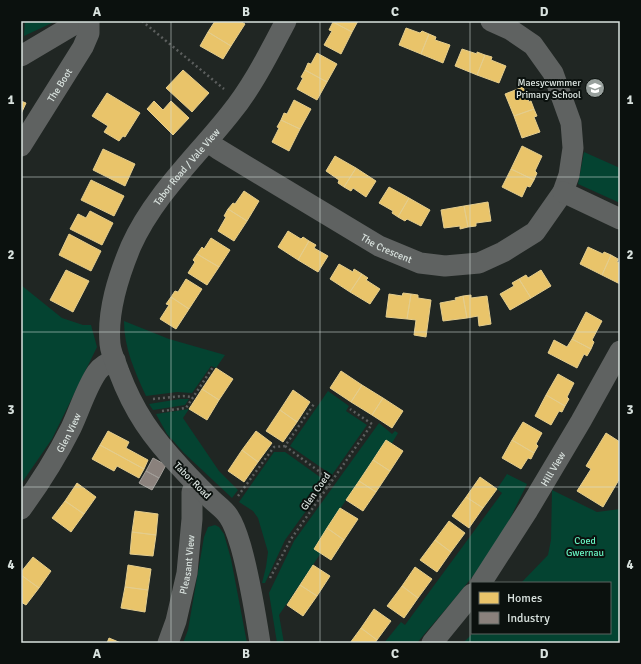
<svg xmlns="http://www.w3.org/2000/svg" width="641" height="664" viewBox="0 0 641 664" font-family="Signika,sans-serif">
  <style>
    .green { fill: #044331 }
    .homes { fill: #e9c46a; stroke: #e4cd8d }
    .industry { fill: #8a817c; stroke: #a29e99 }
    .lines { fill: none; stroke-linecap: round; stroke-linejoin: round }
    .path { stroke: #5c5f5e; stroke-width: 2.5; stroke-dasharray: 2 3; stroke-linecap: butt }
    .minor { stroke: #5f6261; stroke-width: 21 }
    .grid { fill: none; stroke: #d9e2de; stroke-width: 1; stroke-opacity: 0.55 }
    .labels { text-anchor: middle; stroke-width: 4; stroke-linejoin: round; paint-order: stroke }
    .poi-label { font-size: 10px; fill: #d9e2de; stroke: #0b110e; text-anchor: end }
    .street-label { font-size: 10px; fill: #d9e2de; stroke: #0b110e }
    .park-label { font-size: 10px; fill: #67f4c2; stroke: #0b110e }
    .neatline { fill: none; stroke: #d9e2de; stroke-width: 1.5 }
    .grid-label { font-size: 13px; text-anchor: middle; font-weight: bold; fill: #d9e2de }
  </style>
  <rect width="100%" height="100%" fill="#202623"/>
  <!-- green -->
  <path class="green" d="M25,21H56L24,36Z
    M584,152L620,168V203L578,184Z
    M21,285L62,318L83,325H91L97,347L52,439L21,484Z
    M124,321L169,339L225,355L216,368L211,366L192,393L177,392L146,396C135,372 124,348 124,321Z
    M328,391L349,406L346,411L367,425L332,475L290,446Z
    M180,399H189L185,405L153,410L149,404Z
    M189,409L183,418L219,471L238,490L232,498L184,453L167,434L156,414Z
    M379,423L392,434L395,431L398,433L392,443L386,440L314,548L321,553L279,615L284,643H277L269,593L294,541Z
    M274,452H285L327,482L285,540L265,583H262L266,567L268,552L258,518L253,511L239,502Z
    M507,474L527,484C516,505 507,528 494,547C471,581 443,612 417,643H384L401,622L405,625L502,493L497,489Z
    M552,490L597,512L620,509V643H463L473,633H610V583H521L548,555L551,540Z
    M215,525L219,527L224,534L231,559L247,643H183L188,630L204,537L208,527Z"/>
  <!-- homes -->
  <path class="homes" d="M215,21H240L245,24L231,46L208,32Z
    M333,21H358L352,32L333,22Z
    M333,22L352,32L341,54L324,45L332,31L329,30Z
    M406,28L420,33L422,31L429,34L421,54L399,45Z
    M208,32L231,46L223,59L200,46Z
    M429,34L436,37L435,40L450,45L443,63L421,54Z
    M462,49L477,54V52L485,55L477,75L455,66Z
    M317,53L337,64L327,82L305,70L308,63L311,64Z
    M485,55L492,57L491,60L506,66L499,83L477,75Z
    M183,70L209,93L192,112L166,88Z
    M305,70L327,82L317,100L297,89L303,78L301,77Z
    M523,87L529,102L531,101L534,109L514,116L505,94Z
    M107,93L140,113L125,137L123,136L119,141L104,132L108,126L92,116Z
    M294,100L311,109L300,129L281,120L284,113L287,114Z
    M21,101L26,103L21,114Z
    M154,101L163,110L171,101L189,118L173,135L147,109Z
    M534,109L537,116L534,117L540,132L522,138L514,116Z
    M281,120L300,129L289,151L272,142L279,128L277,127Z
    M522,146L542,156L535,171L537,173L534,180L511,169Z
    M103,149L135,164L125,186L93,170Z
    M335,156L356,168L344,187L338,183L339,180L326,171Z
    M356,168L376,181L366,197L353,188L351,191L344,187Z
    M511,169L534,180L530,187L527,186L522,197L502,187Z
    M91,180L124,196L114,216L81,200Z
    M389,187L409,198L398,217L392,213L393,211L379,203Z
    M244,191L259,201L247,221L228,209L233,203L235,204Z
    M409,198L430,210L421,226L407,219L405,221L398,217Z
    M488,202L491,221L476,223V226L468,227L464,206Z
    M464,206L468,227L460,229V226L444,228L441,210Z
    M228,209L247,221L234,241L218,231L226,217L224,216Z
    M90,211L113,223L102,245L70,229L78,214L86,218Z
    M288,231L301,239L303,237L309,241L298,260L278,247Z
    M69,234L101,251L91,271L59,255Z
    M211,238L230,250L219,267L197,254L202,247L204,249Z
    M309,241L316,245L314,248L328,256L318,272L298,260Z
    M588,247L603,254L604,252L611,255L602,275L580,264Z
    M197,254L219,267L207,285L188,273L195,262L193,260Z
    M611,255L618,259L617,262L620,263V284L602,275Z
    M339,264L353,272L354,269L362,274L350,292L330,279Z
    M66,270L89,281L73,312L50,300Z
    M541,270L551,286L531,298L519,279L526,275L528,278Z
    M362,274L368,278L366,280L380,289L370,304L350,292Z
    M186,279L202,289L189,309L171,297L175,291L178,292Z
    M519,279L531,298L510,310L500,294L514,286L512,283Z
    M403,293L411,294L407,319L386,317L389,294L402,296Z
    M411,294L418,295V298L431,300L426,337L414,335L416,320L407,319Z
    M471,295V298L487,296L491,324L479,326L478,316L467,318L463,296Z
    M463,296L467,318L443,321L440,303L456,300L455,298Z
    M171,297L189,309L176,329L160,319L169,305L166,304Z
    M586,312L602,321L592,340L594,342L591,349L572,339Z
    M572,339L591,349L587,356L584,354L577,368L548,353L554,340L567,347Z
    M216,368L233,379L219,400L202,389Z
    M341,371L362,385L351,402L330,388Z
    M558,374L574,383L567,397L569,399L565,406L546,395Z
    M362,385L383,398L372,415L351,402Z
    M202,389L219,400L207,420L189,409Z
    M293,390L310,402L297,422L280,410Z
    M546,395L565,406L562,412L559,411L551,425L535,416Z
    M383,398L403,411L392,428L372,415Z
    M280,410L297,422L283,442L266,431Z
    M523,422L542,433L536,444L538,446L534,453L512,440Z
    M108,431L129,442L126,448L148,460L144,469L100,445Z
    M256,431L272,443L258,462L242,450Z
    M606,433L620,442V478L603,507L577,491L591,469L586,466Z
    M386,440L403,451L390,471L373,460Z
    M512,440L534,453L531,459L528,458L521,469L502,458Z
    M100,445L144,469L139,478L117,466L114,471L92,459Z
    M242,450L258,462L244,482L228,471Z
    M373,460L390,471L376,492L359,481Z
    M480,477L497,489L483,508L466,497Z
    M359,481L376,492L363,511L346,500Z
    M77,483L96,497L84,514L65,501Z
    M466,497L483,508L469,528L452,516Z
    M65,501L84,514L71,532L52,518Z
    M340,508L358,519L344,540L327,528Z
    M135,511L158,514L156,535L132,532Z
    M449,521L465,533L451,552L435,540Z
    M327,528L344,540L331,560L314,549Z
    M132,532L156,535L153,556L130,554Z
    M435,540L451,552L437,572L420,560Z
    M33,557L51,571L39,588L21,575V572Z
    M128,565L151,569L148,590L125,587Z
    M313,565L330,576L317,596L300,585Z
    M415,567L432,579L418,598L402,586Z
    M21,575L39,588L26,605L21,602Z
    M300,585L317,596L303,616L287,605Z
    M402,586L418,598L404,618L387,606Z
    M125,587L148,590L145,612L121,608Z
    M374,609L391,621L377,640L361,628Z
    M361,628L377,640L375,643H350Z
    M109,638L121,643H107Z"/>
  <!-- industry -->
  <path class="industry" d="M153,458L166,465L159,478L146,471Z
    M146,471L159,478L152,490L139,483Z"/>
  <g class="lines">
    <!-- path -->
    <path class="path" d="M142,21L224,89
      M153,399L183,396L193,397
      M162,411L186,408L213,367
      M285,446L332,481
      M238,496L274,447L285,446L314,404
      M270,578L291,539L372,424L350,409"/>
    <!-- minor -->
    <g class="minor">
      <path d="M21,56L80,21"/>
      <path id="s1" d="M208,142L218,149L379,246L420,263L445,266L479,263L503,252L535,232L563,192L569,175L573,148L571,123L553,73L533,45L511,30L491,21"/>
      <path id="s2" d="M21,146L83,47L89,33V21"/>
      <path d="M563,192L620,219"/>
      <path id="s3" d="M21,509C40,483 57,456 71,428C80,409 86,388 97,372C102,365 108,363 115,360"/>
      <path id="s4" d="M481,583L528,510L581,421L620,351"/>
      <path id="s5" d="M168,643L176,621L187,573L192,519V492L196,485"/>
      <path id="s6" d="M260,643C255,611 250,579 241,547C238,537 235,526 229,517C225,510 217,505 211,499C201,489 191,479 181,468C152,437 134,412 119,372C116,363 111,354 110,344C107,311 118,277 131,246C154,195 196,157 230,114C253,86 269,53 286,21"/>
      <path d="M432,643L472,594"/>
    </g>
  </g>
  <!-- grid -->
  <path class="grid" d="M171,21V643M320,21V643M470,21V643M21,177H620M21,332H620M21,487H620"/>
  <!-- icons -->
  <defs>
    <g id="school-disc" transform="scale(1)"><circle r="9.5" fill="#98a09d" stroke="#0b110e"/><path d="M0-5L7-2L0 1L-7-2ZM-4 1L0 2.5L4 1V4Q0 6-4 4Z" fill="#fff"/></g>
  </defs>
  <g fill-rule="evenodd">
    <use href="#school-disc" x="595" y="88"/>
  </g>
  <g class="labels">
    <!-- poi labels -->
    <g class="poi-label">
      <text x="581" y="86">Maesycwmmer<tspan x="581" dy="12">Primary School</tspan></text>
    </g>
    <!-- street labels -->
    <g class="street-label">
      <text dy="4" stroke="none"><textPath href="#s2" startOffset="72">The Boot</textPath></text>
      <text dy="4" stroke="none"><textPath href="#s6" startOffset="542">Tabor Road / Vale View</textPath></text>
      <text dy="4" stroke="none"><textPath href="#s1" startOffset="208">The Crescent</textPath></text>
      <text dy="4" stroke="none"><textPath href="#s3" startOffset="90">Glen View</textPath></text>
      <text dy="4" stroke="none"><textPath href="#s4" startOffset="135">Hill View</textPath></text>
      <text transform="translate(193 480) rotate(45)" y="4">Tabor Road</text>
      <text transform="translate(315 491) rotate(-55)" y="4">Glen Coed</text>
      <text dy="4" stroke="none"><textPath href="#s5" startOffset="81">Pleasant View</textPath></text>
    </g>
    <!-- park labels -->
    <g class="park-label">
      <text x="585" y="544">Coed<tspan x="585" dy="12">Gwernau</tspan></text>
    </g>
  </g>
  <!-- border -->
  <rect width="641" height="664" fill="none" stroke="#0b110e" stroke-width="44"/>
  <!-- legend -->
  <rect x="471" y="582" width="140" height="52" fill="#0b110e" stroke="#5d6561"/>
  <rect x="479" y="592" width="20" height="12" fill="#e9c46a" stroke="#5d6561"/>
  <text x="507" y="602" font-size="12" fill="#d9e2de">Homes</text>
  <rect x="479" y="612" width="20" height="12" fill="#8a817c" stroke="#5d6561"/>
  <text x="507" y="622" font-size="12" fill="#d9e2de">Industry</text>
  <rect x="22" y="22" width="597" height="620" class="neatline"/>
  <g class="grid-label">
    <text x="97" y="16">A</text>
    <text x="246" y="16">B</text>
    <text x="395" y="16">C</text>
    <text x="544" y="16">D</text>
    <text x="11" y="104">1</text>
    <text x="630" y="104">1</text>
    <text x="11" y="259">2</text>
    <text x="630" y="259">2</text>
    <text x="11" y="414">3</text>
    <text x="630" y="414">3</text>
    <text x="11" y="569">4</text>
    <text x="630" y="569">4</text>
    <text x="97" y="658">A</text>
    <text x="246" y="658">B</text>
    <text x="395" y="658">C</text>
    <text x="544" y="658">D</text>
  </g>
</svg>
